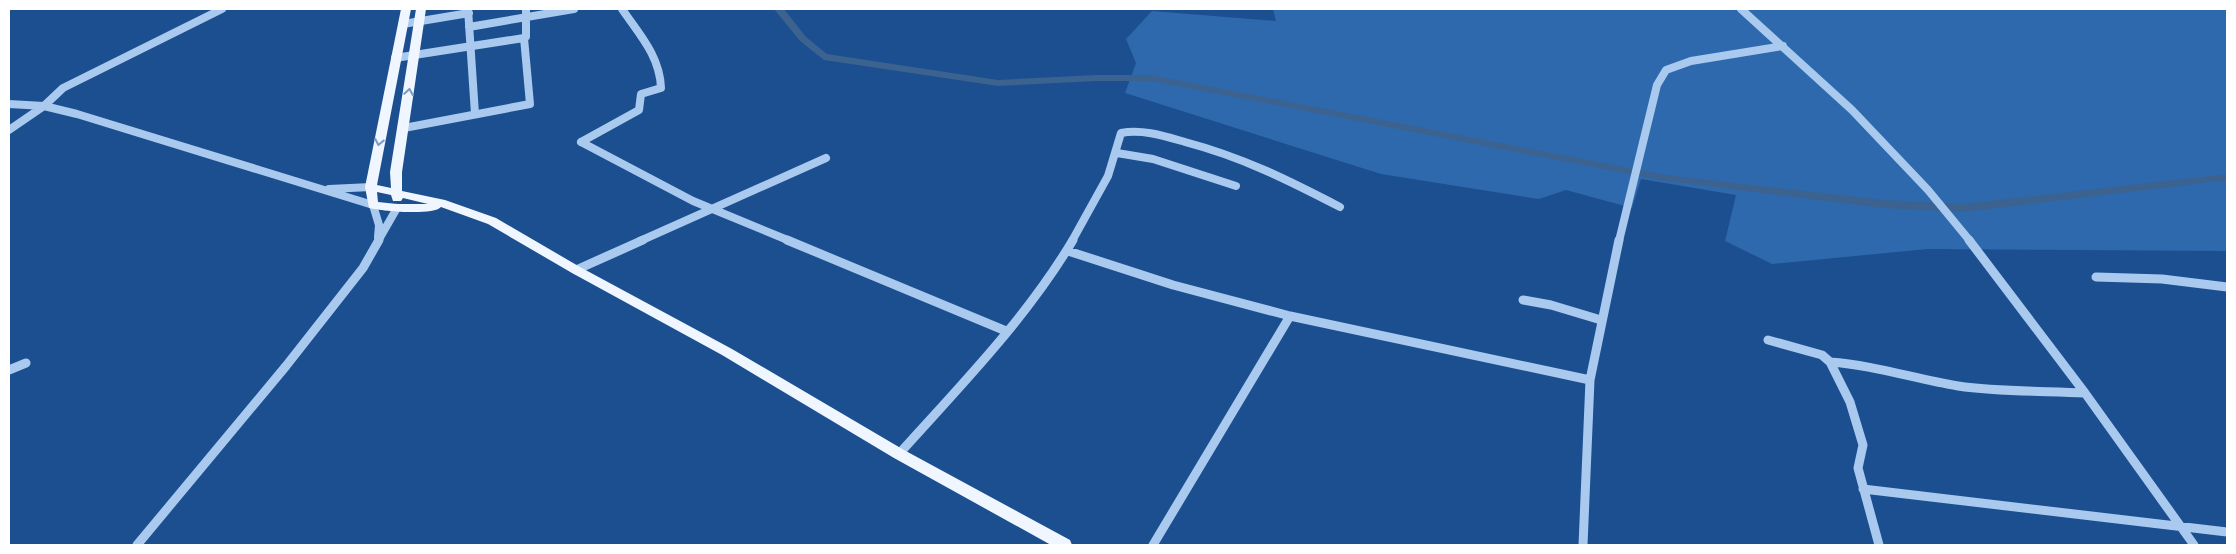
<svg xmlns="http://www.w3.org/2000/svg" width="2236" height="554" viewBox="0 0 2236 554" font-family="'Fira Sans Condensed',sans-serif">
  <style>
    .green { fill: #2e69ad }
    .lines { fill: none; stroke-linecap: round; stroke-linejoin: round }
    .canal { fill: #3c6290; fill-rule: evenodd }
    .minor-far1 { stroke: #a9c9ee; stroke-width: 8 }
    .minor { stroke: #a9c9ee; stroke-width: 9 }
    .major { fill: #f0f6ff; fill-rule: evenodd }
    .oneway { stroke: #7b9ac1 }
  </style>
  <rect width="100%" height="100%" fill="#1b4f8f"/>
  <!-- green -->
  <path class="green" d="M1273,9H2227V251L1928,249L1772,264L1725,241L1736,195L1641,179L1632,208L1566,190L1539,199L1381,174L1125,93L1136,63L1126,39L1152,11L1276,21Z"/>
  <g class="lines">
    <!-- canal -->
    <path class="canal" d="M774,9H784L806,37L827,54L998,80L1096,75H1152L1665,175L1883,200L1963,204L2227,174V180L1963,212L1883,208L1665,181L1152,81H1096L998,86L824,60L800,41Z"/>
    <!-- minor-far1 -->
    <path class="minor-far1" d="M468,9L475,114
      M1741,9L1852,110L1928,190L1970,241
      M403,24L469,13
      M469,27L574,9
      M395,58L524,38
      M9,104L44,106L77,114L373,205L379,225L378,237
      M404,128L530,104L524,38L526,37V9
      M9,130L44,106L63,88L222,9
      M581,142L693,201L790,241
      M581,142L639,110L641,94L661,88C660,56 639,34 622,9
      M1117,153L1153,159L1236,186
      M329,189L371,187
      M378,241L397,208
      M640,241L826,158
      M1072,241L1108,176L1121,133C1143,129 1164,136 1185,142C1242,157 1288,180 1340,207
      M1619,241L1657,85L1666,70L1691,61L1783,46"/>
    <!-- minor -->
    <path class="minor" d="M787,240L1006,331
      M1969,240L2085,393L2194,545
      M1068,251L1173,285L1290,316L1590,380
      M576,270L643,240
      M2096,277L2162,279L2227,287
      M1523,300L1551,305L1601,320
      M1768,340L1822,355L1830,362L1850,402L1863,445L1858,468L1879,545
      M1830,362C1874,365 1915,379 1958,386C2000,392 2043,391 2085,393
      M9,370L26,363
      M899,454C960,386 1026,319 1073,240
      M1863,489L2227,532
      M137,545L286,366L363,268L379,240
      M1153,545L1290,316
      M1583,545L1590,380L1619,240"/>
    <!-- major -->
    <path class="major" d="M401,9H411L377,185L391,188L390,172L416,9H426L402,172V191L445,200L496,218L580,267L732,349L904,450L1070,540L1072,545H1051L894,458L722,355L572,273L488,224L441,207C433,216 382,211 369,208L365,187ZM377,192L391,195L393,201H401L403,198L428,204H397L378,202Z"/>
  </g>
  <!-- one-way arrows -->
  <defs><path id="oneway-chevron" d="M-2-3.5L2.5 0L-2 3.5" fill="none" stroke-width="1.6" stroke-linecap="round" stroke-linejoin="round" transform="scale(1.25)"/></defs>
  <g class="oneway">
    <use href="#oneway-chevron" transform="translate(409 92) rotate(-81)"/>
    <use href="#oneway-chevron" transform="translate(379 142) rotate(101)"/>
  </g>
  <!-- border -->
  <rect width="2236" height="554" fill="none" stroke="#ffffff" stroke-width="20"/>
</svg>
